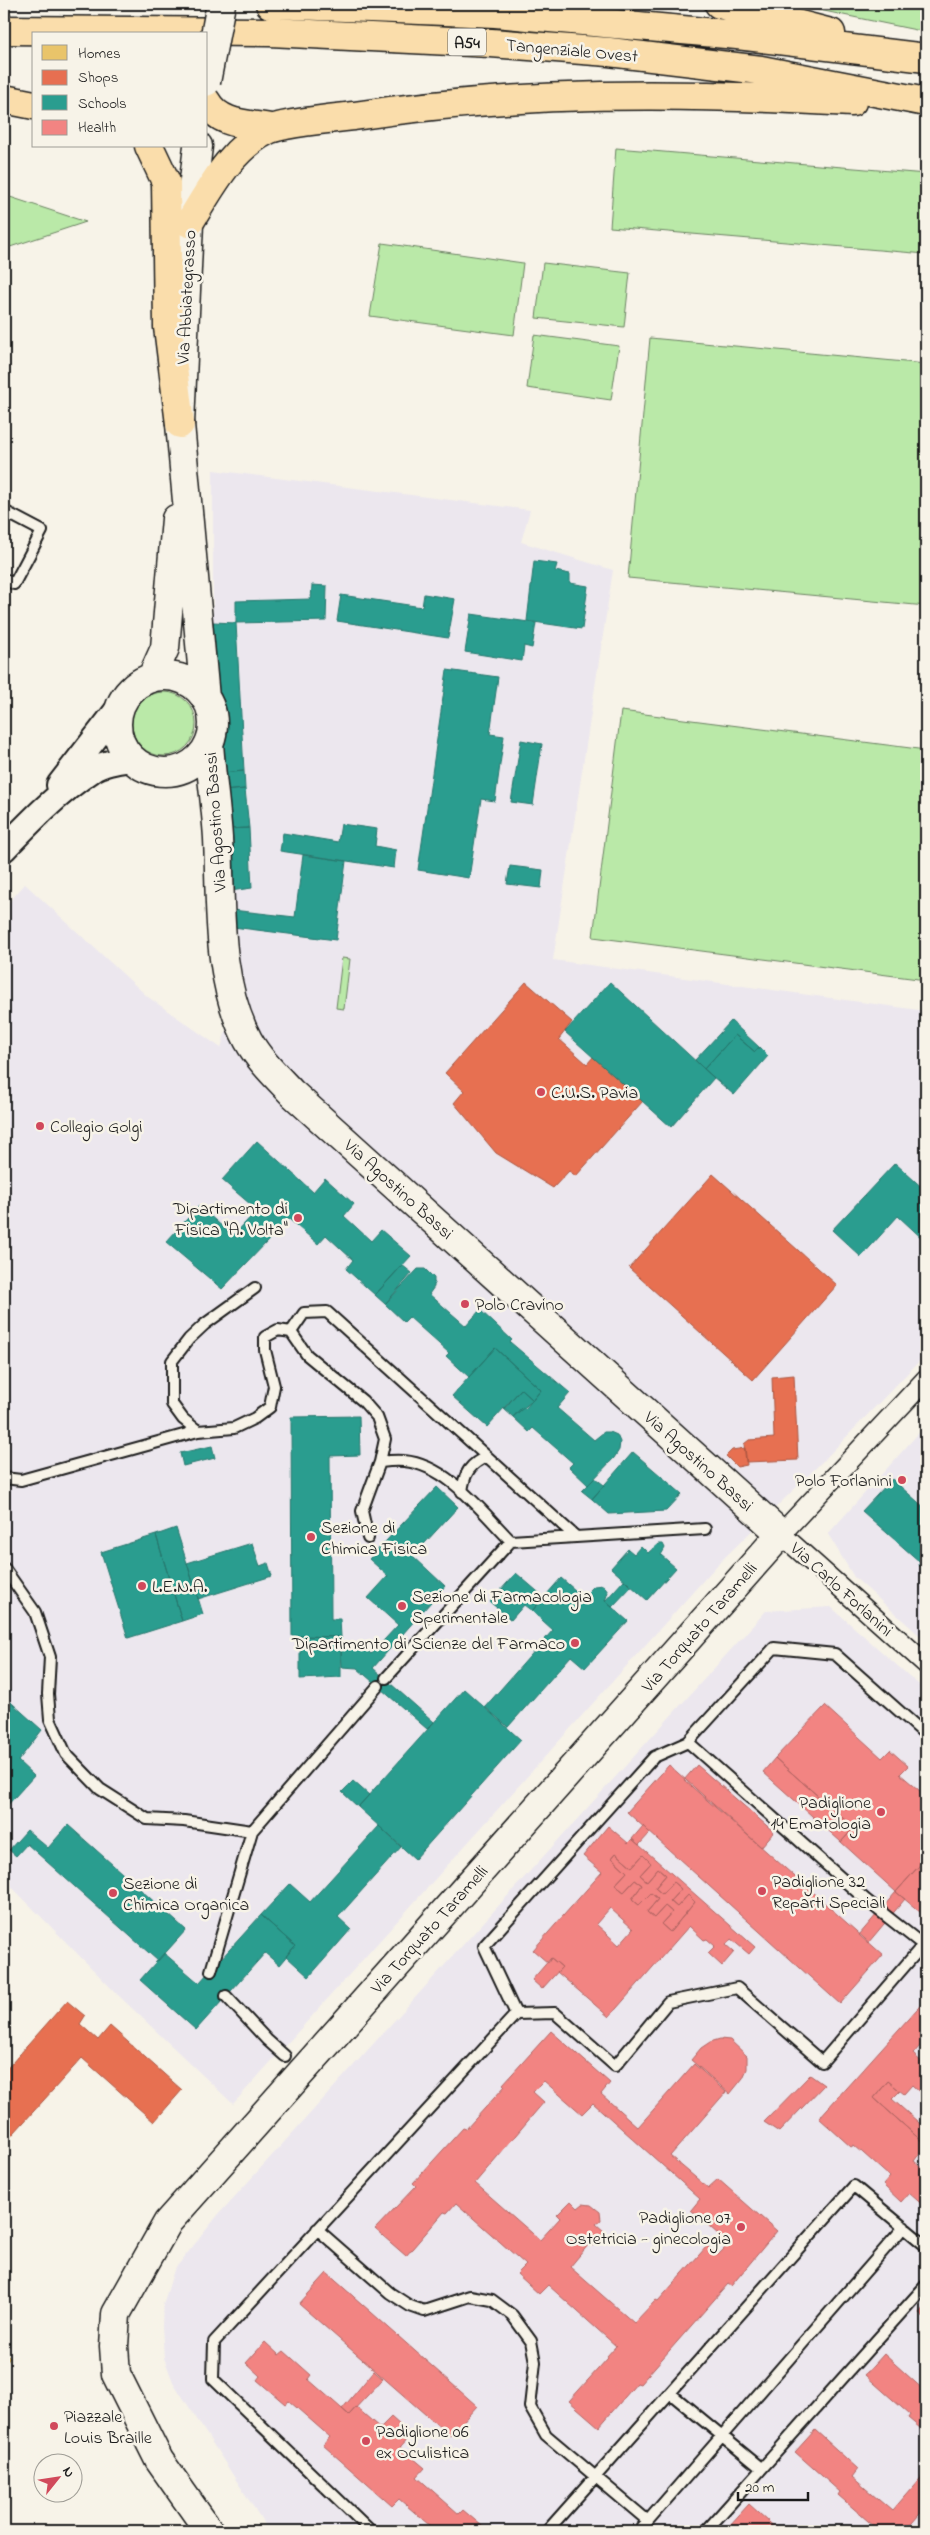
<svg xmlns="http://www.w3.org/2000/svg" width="930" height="2535" viewBox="0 0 930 2535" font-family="'Indie Flower',sans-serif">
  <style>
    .built { fill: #ece7ee }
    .green { fill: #bae9a8; stroke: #6b8262 }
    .homes { fill: #e9c46a; stroke: #ac9253 }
    .shops { fill: #e76f51; stroke: #aa5641 }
    .schools { fill: #2a9d8f; stroke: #26766c }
    .health { fill: #f28482; stroke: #b26563; fill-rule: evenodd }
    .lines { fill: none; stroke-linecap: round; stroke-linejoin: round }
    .service-casing { stroke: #1c1c1c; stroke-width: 14 }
    .minor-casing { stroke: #1c1c1c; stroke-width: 22 }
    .tertiary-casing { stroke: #1c1c1c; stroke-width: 28 }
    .secondary-casing { stroke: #1c1c1c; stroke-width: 31 }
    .motorway-casing { stroke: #1c1c1c; stroke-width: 31 }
    .service { stroke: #f7f3e8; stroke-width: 10 }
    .minor { stroke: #f7f3e8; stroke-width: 19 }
    .tertiary { stroke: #f7f3e8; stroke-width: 24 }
    .secondary { stroke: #f7f3e8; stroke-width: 28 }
    .motorway { stroke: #faddab; stroke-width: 28 }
    .secondary-bridge-casing { stroke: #1c1c1c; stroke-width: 31; stroke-linecap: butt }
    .secondary-bridge { stroke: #f7f3e8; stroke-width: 28 }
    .poi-dot { fill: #d1495b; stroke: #f7f3e8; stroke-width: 2 }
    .labels { text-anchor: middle; stroke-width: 5; stroke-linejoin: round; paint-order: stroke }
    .shield { fill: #f7f3e8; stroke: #5e5c59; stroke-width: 1 }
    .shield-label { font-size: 16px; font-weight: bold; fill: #1c1c1c }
    .street-label { font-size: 18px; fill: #1c1c1c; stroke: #f7f3e8 }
    .poi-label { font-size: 18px; fill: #1c1c1c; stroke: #f7f3e8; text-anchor: start }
  </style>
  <rect width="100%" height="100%" fill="#f7f3e8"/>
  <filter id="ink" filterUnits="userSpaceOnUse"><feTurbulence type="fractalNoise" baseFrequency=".02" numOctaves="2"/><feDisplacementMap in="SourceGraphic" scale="10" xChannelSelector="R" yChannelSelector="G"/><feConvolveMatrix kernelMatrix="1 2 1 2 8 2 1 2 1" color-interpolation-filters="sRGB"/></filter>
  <g filter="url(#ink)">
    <!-- built -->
    <path class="built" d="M213,470L530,510L521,542L613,570L553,960L926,1011V1354L826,1458L719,1563L233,2104L118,1995L4,1879V908L25,884L148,997L221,1048L228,1022L221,773L213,622Z
      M926,1425V1641L854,1577L828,1534Z
      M831,1607L926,1691V2531H269L173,2382L164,2358L162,2326L163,2305L174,2270L218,2215L766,1611Z"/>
    <!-- green -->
    <path class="green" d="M790,4H926V32Z
      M616,148L926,174V254L610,227Z
      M4,195L86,222L4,249Z
      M382,243L523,263L514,335L370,316Z
      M543,263L630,273L624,327L536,318Z
      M534,335L619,346L611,400L527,388Z
      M650,338L926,364V606L628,578Z
      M132 724a32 32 0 1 1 64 0a32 32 0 1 1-64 0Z
      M621,711L926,750V980L593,937Z
      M342,958L350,959L344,1009L336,1008Z"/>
    <!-- homes -->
    <path class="homes" d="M4,2352L10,2358L4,2365Z"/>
    <!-- shops -->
    <path class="shops" d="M526,982L572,1022L559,1039L587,1064L594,1056L643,1101L576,1176L569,1171L553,1188L496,1153L454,1103L464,1091L445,1073Z
      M713,1174L837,1285L753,1380L629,1268Z
      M794,1375L798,1460L746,1462L744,1444L749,1440L774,1438L772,1377Z
      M745,1448L747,1465L737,1467L726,1456L732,1450Z
      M67,2001L85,2016L80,2024L98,2040L110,2026L182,2090L154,2122L82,2058L4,2144V2072Z"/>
    <!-- schools -->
    <path class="schools" d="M534,561L557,564L555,571L570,574V583L588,586L582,629L527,621Z
      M312,585L327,586L326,621L236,623V601L311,599Z
      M424,594L455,599L448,638L337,621L341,595L422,607Z
      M471,614L536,623L532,648L524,646L522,661L465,652Z
      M213,622L236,623L244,771L221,773Z
      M447,670L498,677L490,734L504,736L495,801L481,799L469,878L418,870Z
      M521,740L542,744L533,805L511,802Z
      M244,771L245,789L222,791L221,773Z
      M245,789L249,828L225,829L222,791Z
      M341,824L377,829L375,846L396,850L394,868L280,851L283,833L338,842Z
      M249,828L252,888L230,891L225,829Z
      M303,855L346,861L336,940L233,927L232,910L295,917Z
      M510,866L543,870L541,888L507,884Z
      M610,982L714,1078L671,1127L565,1032Z
      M731,1021L759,1047L755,1052L735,1035L704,1069L695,1060Z
      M735,1035L755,1052L759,1047L768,1056L734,1095L704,1069Z
      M257,1141L313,1192L325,1178L354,1204L344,1216L371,1241L381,1230L411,1256L375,1295L346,1269L353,1260L326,1235L318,1244L289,1219L222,1289L166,1242L199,1206L233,1236L257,1210L222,1180Z
      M895,1163L926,1191V1242L898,1216L861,1257L832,1230Z
      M402,1265L412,1273L385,1304L375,1295Z
      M418,1269H425L434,1278V1287L429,1294L466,1326L480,1310L512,1340L510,1342L570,1393L557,1408L594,1440L604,1432H610L617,1435L620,1442L619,1450L614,1458L588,1485L569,1467L573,1463L533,1428L529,1432L513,1417L522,1407L525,1409L541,1390L495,1348L469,1377L446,1356L449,1353L409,1317L404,1322L385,1304Z
      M495,1348L541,1390L533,1400L521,1389L487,1427L452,1396Z
      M521,1389L533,1400L513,1417L504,1409Z
      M359,1416L360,1455L330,1456L331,1619H340L341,1637L292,1636L291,1417Z
      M212,1446L215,1458L183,1466L180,1453Z
      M633,1452L682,1494L666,1511L609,1514L592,1499Z
      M595,1478L604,1485L592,1499L582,1491Z
      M892,1479L926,1509V1571L919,1565L920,1562L862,1511Z
      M437,1487L458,1507L413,1556L445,1586L373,1668L434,1722L427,1729L357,1668L342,1667L341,1647H364L371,1654L398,1625L368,1598L388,1576L369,1559Z
      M176,1528L203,1614L182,1621L156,1535Z
      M156,1535L182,1621L128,1638L101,1552Z
      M252,1543L260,1566L268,1563L272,1576L198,1599L187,1563Z
      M658,1544H663L665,1548L661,1555L676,1568L647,1600L611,1568L628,1549L634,1554L641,1546L648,1553Z
      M516,1573L544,1597L532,1611L524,1605L511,1620L490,1602Z
      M561,1578L583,1597L594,1586L603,1585L608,1592L605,1601L628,1621L585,1668L571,1656L508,1727L485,1707L553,1630L532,1611Z
      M624,1580L631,1587L612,1607L605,1601Z
      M300,1636L341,1637V1677L300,1679Z
      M464,1689L521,1740L415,1859L358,1807Z
      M4,1696L42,1730L18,1761L34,1776L4,1809Z
      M353,1781L369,1795L358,1807L342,1792Z
      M68,1825L186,1930L158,1961L27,1844L16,1856L9,1850L27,1830L48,1848Z
      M379,1826L401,1847L338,1917L351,1929L309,1977L286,1956L295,1946L261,1915L290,1884L310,1902Z
      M261,1915L295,1946L279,1965L265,1953L196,2030L140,1980L164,1953L199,1983Z"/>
    <!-- health -->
    <path class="health" d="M825,1706L882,1758L890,1750L908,1766L900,1774L926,1796V1858L896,1892L841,1842L854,1828L775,1758Z
      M775,1758L854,1828L841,1842L763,1772Z
      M669,1765L883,1955L840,2004L627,1812Z
      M697,1765L774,1832L761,1847L684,1780Z
      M608,1826L628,1843L632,1839L639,1845L755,1947L749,1954L731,1939L726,1945L734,1952L722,1966L708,1953L715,1946L707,1939L704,1940L689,1926L609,2017L557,1972L562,1967L551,1958L548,1963L533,1950L602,1872L583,1856ZM616,1853L632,1867L643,1855L651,1863L640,1875L647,1881L658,1868L666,1875L655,1888L662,1894L673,1882L681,1889L670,1901L677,1907L688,1895L695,1902L670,1932L661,1924L672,1912L665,1906L654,1918L647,1912L658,1899L651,1893L639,1905L632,1899L642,1885L635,1880L624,1892L615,1885L627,1872L612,1858ZM610,1908L633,1929L619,1945L596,1924Z
      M643,1826L650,1833L639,1845L632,1839Z
      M616,1853L632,1867L643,1855L651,1863L640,1875L647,1881L658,1868L666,1875L655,1888L662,1894L673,1882L681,1889L670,1901L677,1907L688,1895L695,1902L670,1932L661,1924L672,1912L665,1906L654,1918L647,1912L658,1899L651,1893L639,1905L632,1899L642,1885L635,1880L624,1892L615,1885L627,1872L612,1858Z
      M926,1858V1917L896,1892Z
      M896,1892L905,1899L868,1943L859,1935Z
      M551,1958L562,1967L542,1989L532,1980Z
      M926,1999V2039L913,2054L926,2066V2098L912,2085L904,2094L888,2081L874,2098L926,2145L914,2161L926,2171V2208L909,2193L901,2202L883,2185L890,2177L854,2145L851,2147L819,2118Z
      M551,2031L610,2083L601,2094L638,2127L694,2064L726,2092L670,2156L708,2188L718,2179L777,2231L731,2286L728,2284L640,2384L637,2383L599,2427L569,2401L608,2358L607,2356L616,2346L548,2285L539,2294L517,2274L526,2265L456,2203L447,2213L444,2212L406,2256L375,2229L416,2186L413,2183L463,2128L466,2129L505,2086L503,2084ZM544,2081L582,2114L593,2103L700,2199L691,2210L729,2244L718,2255L707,2246L658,2301L656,2300L634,2323L570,2267L589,2244L593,2246L605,2232L596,2224L601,2220L600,2212L591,2205L583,2204L578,2208L571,2201L557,2215L560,2218L540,2240L475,2183L544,2102L533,2092Z
      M720,2039L730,2040L747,2056V2069L743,2078L730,2094L691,2060L701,2048L710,2042Z
      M810,2075L824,2085L779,2132L764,2122Z
      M888,2081L900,2091L892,2099L926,2129V2145L874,2098Z
      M327,2273L477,2406L450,2436L299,2304Z
      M926,2305V2319L919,2313Z
      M265,2342L279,2355L284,2351L311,2375L308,2379L349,2415L356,2407L380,2428L391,2417L411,2435L400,2447L425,2468L417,2477L459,2514L463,2510L488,2531H436L399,2499L392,2506L323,2445L330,2437L289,2401L285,2404L257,2380L260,2376L246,2363Z
      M884,2354L926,2392V2433L908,2418L910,2415L865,2375Z
      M374,2371L383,2379L349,2415L342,2409Z
      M815,2430L858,2469L852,2477L892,2511L926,2472V2507L905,2531H873L876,2528L838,2495L840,2492L795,2452Z
      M749,2504L779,2531H734L729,2526Z"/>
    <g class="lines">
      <!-- service casing -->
      <g class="service-casing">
        <path id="service" d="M4,511L42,531L14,584L4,579
          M255,1288L205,1324L189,1339L172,1361V1404L183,1419L198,1431L234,1428L255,1418L270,1407L274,1386L265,1350V1337L278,1330L291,1332
          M380,1462C388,1461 396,1460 404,1461C448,1465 482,1512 511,1541
          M4,1478L21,1480L198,1431
          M462,1492C464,1474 470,1463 487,1457
          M368,1538L362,1511L380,1462L385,1439L377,1417L363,1401L307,1355L291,1332L304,1313L327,1312L576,1537
          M4,1568L35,1612L50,1657L48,1694L50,1719L66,1754L100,1789L147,1819L184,1821L252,1831
          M386,1678L511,1541L705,1529
          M211,1971L252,1831L378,1686
          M226,1996L267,2040L285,2056
          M516,2014L484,1946L654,1757L688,1742
          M317,2229L390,2293L410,2306L424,2311L470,2296L492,2300L512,2315L531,2341L535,2362L530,2407L546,2435L648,2521
          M670,2393L761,2468
          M371,2531L213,2379L214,2342L516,2014L555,2013L615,2066L668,2002L737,1988L822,2062L923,1945L866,1900L688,1742L774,1648L835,1654L926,1735
          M547,2531L854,2186L926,2246
          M639,2531L904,2227
          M706,2531L926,2285"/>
      </g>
      <!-- minor casing -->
      <g class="minor-casing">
        <path id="minor" d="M926,1379L781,1534L926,1664"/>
      </g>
      <!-- tertiary casing -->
      <g class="tertiary-casing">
        <path id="tertiary" d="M59,785L121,705
          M4,849C30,822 59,792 91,771C102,763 118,761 132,759"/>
      </g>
      <!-- secondary casing -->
      <g class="secondary-casing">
        <path id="secondary" d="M198,146L189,223L180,424L205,698
          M117 724a48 48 0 1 1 96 0a48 48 0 1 1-96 0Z
          M152,677L165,648L176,519
          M209,2531L159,2460L116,2374L114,2346L116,2314L168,2222L781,1534L292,1093C276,1076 259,1060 248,1040C216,980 221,904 218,838C216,806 211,775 209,743"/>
      </g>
      <!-- motorway casing -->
      <g class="motorway-casing">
        <path id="motorway" d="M270,4L495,13L737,35L926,58
          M719,4L831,33
          M4,30L270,32L491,43L609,52L761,70L926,102
          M4,99L34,105
          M206,101C219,125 247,124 270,128
          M149,146L166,182L168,327L180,424
          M189,223C211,188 230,149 268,130C282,123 336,118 354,116C519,91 685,92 852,102"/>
      </g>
      <!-- service -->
      <use href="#service" class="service"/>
      <!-- minor -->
      <use href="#minor" class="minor"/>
      <!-- tertiary -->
      <use href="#tertiary" class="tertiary"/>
      <!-- secondary -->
      <use href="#secondary" class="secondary"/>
      <!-- motorway -->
      <use href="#motorway" class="motorway"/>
      <!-- secondary-bridge casing -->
      <g class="secondary-bridge-casing">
        <path id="secondary-bridge" d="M206,82L221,4"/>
      </g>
      <!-- secondary-bridge -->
      <use href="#secondary-bridge" class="secondary-bridge"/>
    </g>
  </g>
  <!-- markers -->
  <g class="poi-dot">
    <circle cx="541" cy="1092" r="5"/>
    <circle cx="40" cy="1126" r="5"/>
    <circle cx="298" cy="1218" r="5"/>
    <circle cx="465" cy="1304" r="5"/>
    <circle cx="902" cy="1480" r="5"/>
    <circle cx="311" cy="1537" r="5"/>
    <circle cx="142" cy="1586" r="5"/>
    <circle cx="402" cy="1606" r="5"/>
    <circle cx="575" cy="1643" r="5"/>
    <circle cx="881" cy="1812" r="5"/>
    <circle cx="762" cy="1891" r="5"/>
    <circle cx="113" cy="1893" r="5"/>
    <circle cx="741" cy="2227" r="5"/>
    <circle cx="54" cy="2426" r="5"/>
    <circle cx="366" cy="2441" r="5"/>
  </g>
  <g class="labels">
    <!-- shield labels -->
    <rect class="shield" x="448" y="28.5" width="38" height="27" rx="4"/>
    <g class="shield-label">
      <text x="467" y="48">A54</text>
    </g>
    <!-- street labels -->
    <g class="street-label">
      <text transform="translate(572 50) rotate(5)" y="6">Tangenziale Ovest</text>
      <text transform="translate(186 297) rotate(-87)" y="6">Via Abbiategrasso</text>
      <text transform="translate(215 822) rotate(-94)" y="6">Via Agostino Bassi</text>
      <text transform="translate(399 1189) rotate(42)" y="6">Via Agostino Bassi</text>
      <text transform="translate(699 1461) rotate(42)" y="6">Via Agostino Bassi</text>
      <text transform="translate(842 1589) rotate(42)" y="6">Via Carlo Forlanini</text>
      <text transform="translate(699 1627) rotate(-49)" y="6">Via Torquato Taramelli</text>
      <text transform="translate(429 1929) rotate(-48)" y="6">Via Torquato Taramelli</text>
    </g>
    <!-- poi labels -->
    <g class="poi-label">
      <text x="551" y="1098">C.U.S. Pavia</text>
      <text x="50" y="1132">Collegio Golgi</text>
      <text x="288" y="1214" text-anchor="end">Dipartimento di<tspan x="288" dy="21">Fisica "A. Volta"</tspan></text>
      <text x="475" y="1310">Polo Cravino</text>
      <text x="892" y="1486" text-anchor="end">Polo Forlanini</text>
      <text x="321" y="1533">Sezione di<tspan x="321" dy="21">Chimica Fisica</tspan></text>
      <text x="152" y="1592">L.E.N.A.</text>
      <text x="412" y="1602">Sezione di Farmacologia<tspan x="412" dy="21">Sperimentale</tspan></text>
      <text x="565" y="1649" text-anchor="end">Dipartimento di Scienze del Farmaco</text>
      <text x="871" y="1808" text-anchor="end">Padiglione<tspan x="871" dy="21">14 Ematologia</tspan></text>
      <text x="772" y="1887">Padiglione 32<tspan x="772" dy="21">Reparti Speciali</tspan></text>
      <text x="123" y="1889">Sezione di<tspan x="123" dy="21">Chimica Organica</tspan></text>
      <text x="731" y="2223" text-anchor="end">Padiglione 07<tspan x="731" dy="21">Ostetricia - ginecologia</tspan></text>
      <text x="64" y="2422">Piazzale<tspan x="64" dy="21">Louis Braille</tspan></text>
      <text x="376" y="2437">Padiglione 06<tspan x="376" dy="21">ex Oculistica</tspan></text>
    </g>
  </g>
  <!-- margin -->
  <rect width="930" height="2535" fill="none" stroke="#f7f3e8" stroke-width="20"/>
  <rect x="10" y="10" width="910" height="2515" fill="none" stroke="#1c1c1c" stroke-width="2" filter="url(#ink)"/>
  <!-- legend -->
  <rect x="32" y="32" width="175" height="115" fill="#f7f3e8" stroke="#9f9d96"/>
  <rect x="42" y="45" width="25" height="15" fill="#e9c46a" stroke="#9f9d96"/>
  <text x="78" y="58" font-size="15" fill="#1c1c1c">Homes</text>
  <rect x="42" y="70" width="25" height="15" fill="#e76f51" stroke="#9f9d96"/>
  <text x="78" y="82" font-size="15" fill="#1c1c1c">Shops</text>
  <rect x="42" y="95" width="25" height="15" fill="#2a9d8f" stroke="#9f9d96"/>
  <text x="78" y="108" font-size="15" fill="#1c1c1c">Schools</text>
  <rect x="42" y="120" width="25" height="15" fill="#f28482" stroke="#9f9d96"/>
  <text x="78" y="132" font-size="15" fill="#1c1c1c">Health</text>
  <!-- north arrow -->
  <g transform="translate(58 2478) rotate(60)"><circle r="24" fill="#f7f3e8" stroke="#9f9d96"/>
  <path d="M0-4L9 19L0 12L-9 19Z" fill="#d1495b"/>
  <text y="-8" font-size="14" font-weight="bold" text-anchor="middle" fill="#1c1c1c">N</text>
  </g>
  <!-- scale -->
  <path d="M738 2492v8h70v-8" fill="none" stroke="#1c1c1c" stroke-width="2.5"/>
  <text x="745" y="2492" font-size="15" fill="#1c1c1c" stroke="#f7f3e8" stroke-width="4" paint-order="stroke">20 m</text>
</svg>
